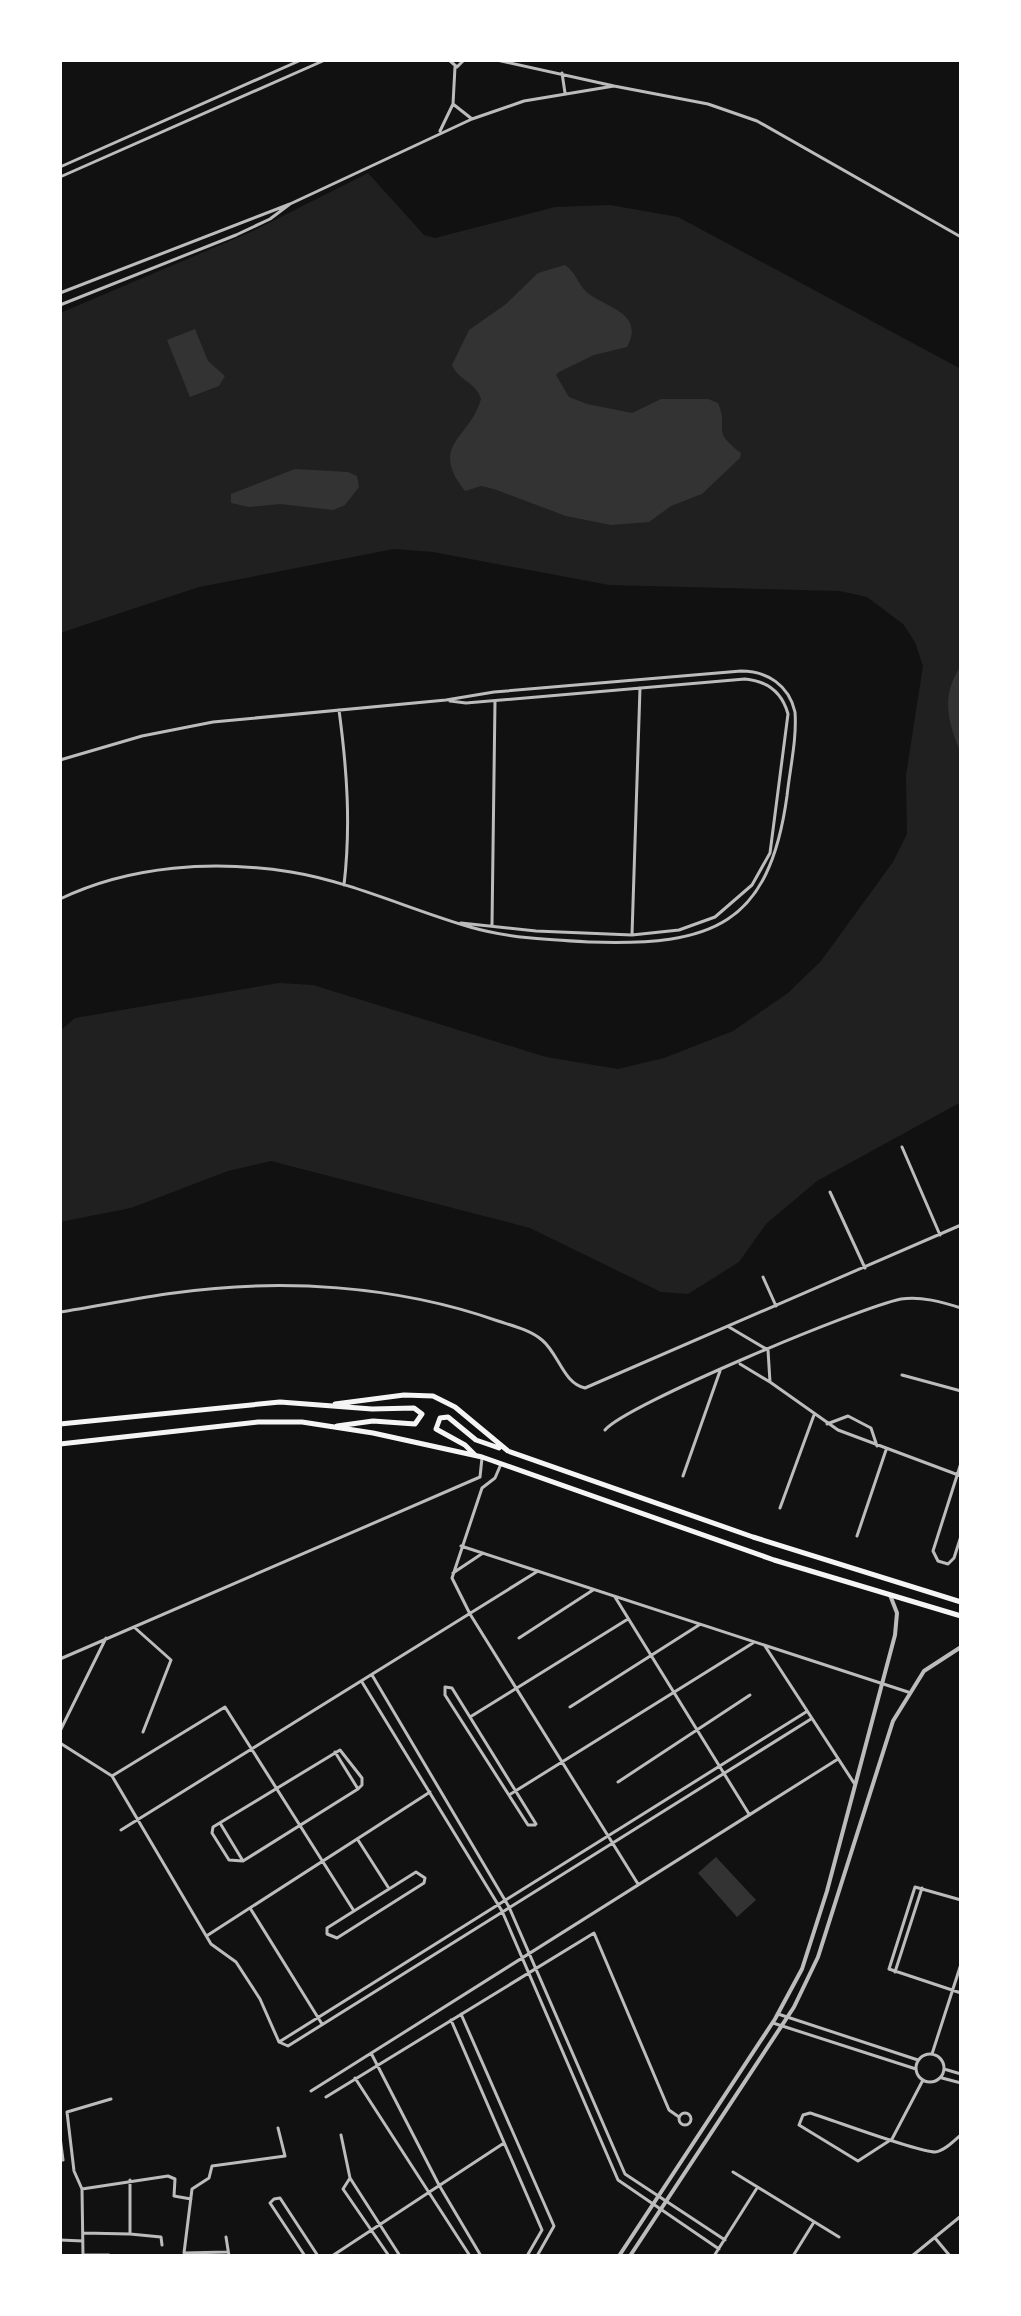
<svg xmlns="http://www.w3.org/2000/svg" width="1021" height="2316" viewBox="0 0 1021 2316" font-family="'Open Sans',sans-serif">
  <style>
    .green { fill: #202020 }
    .water { fill: #333 }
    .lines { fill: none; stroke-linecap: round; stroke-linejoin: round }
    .minor { stroke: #bcbcbc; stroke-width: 3 }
    .tertiary { stroke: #bcbcbc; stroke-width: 4 }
    .primary { stroke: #f5f5f5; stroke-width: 5 }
  </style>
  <rect width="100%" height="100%" fill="#111"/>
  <!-- green -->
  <path class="green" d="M368,173L424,235L435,238L555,207L610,205L678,217L961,369V1102L817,1181L766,1224L739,1262L688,1294L661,1292L530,1228L271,1161L228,1171L131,1208L60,1222V1031L75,1018L279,983L313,985L546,1057L618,1069L664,1058L733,1031L788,993L821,961L893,862L907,834L906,775L923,666L915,642L903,624L867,597L840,591L609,585L433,552L394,549L199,587L60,633V313L251,232Z"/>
  <!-- water -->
  <path class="water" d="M565,265C577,273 578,286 589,294C608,308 645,314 627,347L594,355L559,372L556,375L569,397L587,404L632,413L661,399H708L718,403C730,430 709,429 741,453L740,458L702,494L671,506L649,522L611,525L566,516L494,489L481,486L465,491C428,444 470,439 481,399C477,383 458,380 452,365L469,330L506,304L538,273Z
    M195,329L208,361L225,376L219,386L190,397L167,340Z
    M295,469L348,472L357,476L359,487L345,505L333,510L280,504L249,507L231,503V494Z
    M961,666V753C948,723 940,696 961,666Z
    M716,1857L756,1900L737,1917L698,1873Z"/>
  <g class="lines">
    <!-- minor -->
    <path class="minor" d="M449,60L457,67L464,60
      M562,73L565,93
      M614,86L708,104L757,121L961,237
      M453,104L472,119
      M440,131L453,104L455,67
      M60,167L301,60
      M60,177L325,60
      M60,293L290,204L472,119L524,101L614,86L497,60
      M60,305L236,235L270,219L290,204
      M450,701L466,703L745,679C767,681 782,692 788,714L770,853L752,885L715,917L679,930L632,935L536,931L461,923
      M339,710C347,770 351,825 344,885
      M60,760L142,736L213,722L446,700L494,692L741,671C767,671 789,685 795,712C797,739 790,768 787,796C769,926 712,946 590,942C550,940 508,938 470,927C411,910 352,882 291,872C214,860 131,865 60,899
      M492,925L495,701
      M632,935L640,688
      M902,1147L940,1235
      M830,1192L865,1268
      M763,1277L776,1306
      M60,1312C98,1306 136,1298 174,1293C280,1278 396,1285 498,1321C513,1326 530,1330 542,1340C559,1354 563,1383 585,1388L961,1225
      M729,1327L768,1350L770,1382L740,1364
      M902,1375L961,1391
      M770,1382L838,1430L961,1476
      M827,1424L848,1416L871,1428L877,1446
      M605,1430C627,1404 861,1307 901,1299C921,1296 942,1302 961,1308
      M961,1463L933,1551L938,1561L948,1564L954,1558L961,1536
      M683,1476L720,1371
      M480,1477L482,1458
      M780,1508L814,1415
      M857,1536L886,1450
      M461,1546L908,1692
      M453,1573L483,1553
      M452,1578L470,1614L638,1884
      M452,1578L482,1488L495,1478L501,1464
      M615,1597L749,1814
      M134,1627L171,1660L143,1732
      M519,1638L593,1590
      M765,1646L854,1783
      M60,1659L480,1477
      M372,1675L509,1907L625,2174L725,2240
      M362,1682L502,1911L618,2180L719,2249
      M445,1687V1695L528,1825H535
      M445,1687L452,1688L536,1824
      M570,1707L699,1625
      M806,1712L279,2042L288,2046L811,1719
      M470,1717L628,1619
      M60,1731L106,1638
      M60,1743L112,1776
      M340,1750L362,1778V1785L358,1789L243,1861L229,1860L212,1833L213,1827Z
      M335,1752L358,1789
      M618,1782L750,1695
      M509,1795L753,1643
      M220,1823L243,1861
      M121,1830L538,1571
      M358,1840L388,1887
      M416,1872L425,1878L424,1883L337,1938L327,1934V1928Z
      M961,1900L915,1887L889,1969L961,1993
      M250,1908L322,2024
      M208,1935L430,1792
      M895,1972L922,1888
      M461,2014L554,2226L537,2256
      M778,2014L918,2060
      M451,2020L542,2230L527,2256
      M773,2023L916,2069
      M279,2042L260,1999L236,1962L211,1944L112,1776L225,1707L354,1911
      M371,2053L439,2185L481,2256
      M932,2054L961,1964
      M916 2068a14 14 0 1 1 28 0a14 14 0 1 1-28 0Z
      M944,2069L961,2074
      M355,2078L470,2256
      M942,2078L961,2083
      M923,2080L892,2139L858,2161L799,2125L803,2115L810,2113C833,2120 917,2152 935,2152C945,2151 954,2140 961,2135
      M311,2091L838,1759
      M326,2097L594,1933L669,2110L679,2117
      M679 2119a6 6 0 1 1 12 0a6 6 0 1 1-12 0Z
      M341,2135L350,2178L400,2256
      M60,2137L63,2160H60
      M733,2172L839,2237
      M350,2178L343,2189L389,2256
      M130,2180V2234L161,2237L162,2245
      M82,2189L168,2176L175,2179L174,2196L191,2199
      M83,2233L130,2234
      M226,2237L229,2256
      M935,2238L950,2256
      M60,2240L83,2241
      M227,2252L184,2253L192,2189L209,2178L212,2166L285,2156L278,2128
      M83,2255H109
      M83,2256L82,2189L74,2171L67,2112L111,2099
      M305,2256L270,2203L274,2199L280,2198L318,2256
      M332,2256L504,2143
      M714,2256L757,2188
      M793,2256L814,2222
      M912,2256L961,2216"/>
    <!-- tertiary -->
    <path class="tertiary" d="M619,2256L775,2019L802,1969L827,1891L895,1635L897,1613L890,1595
      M630,2256L794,2007L818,1957L893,1721L924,1671L961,1647"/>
    <!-- primary -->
    <path class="primary" d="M335,1404L404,1395L433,1396L455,1407L508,1451L753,1537L961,1602
      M60,1424L280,1402L372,1409L414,1408L422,1414L415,1424L373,1421L337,1426
      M60,1444L258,1422H302L373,1433L482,1457L774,1560L961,1616
      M475,1455L465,1445L436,1429L440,1418L448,1417L476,1440L499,1448"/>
  </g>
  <!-- border -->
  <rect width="1021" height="2316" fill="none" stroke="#ffffff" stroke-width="124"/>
</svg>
